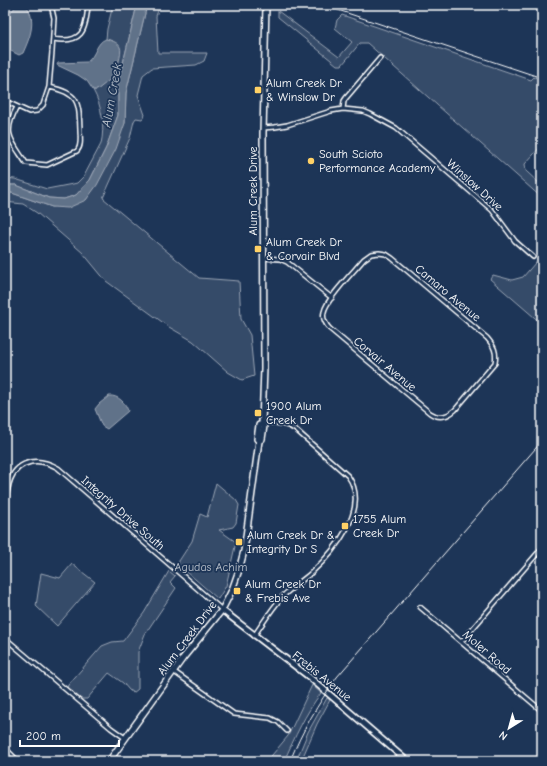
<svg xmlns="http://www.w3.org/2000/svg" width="547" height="766" viewBox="0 0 547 766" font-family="'Comic Neue',sans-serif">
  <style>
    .green { fill: #364b69; stroke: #9aa5b4 }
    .water { fill: #617289; stroke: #a0aab8 }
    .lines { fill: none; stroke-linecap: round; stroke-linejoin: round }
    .minor-casing { stroke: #fff; stroke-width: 6 }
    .secondary-casing { stroke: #fff; stroke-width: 8 }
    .primary-casing { stroke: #fff; stroke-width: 8 }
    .minor { stroke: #1d3557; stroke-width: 3 }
    .secondary { stroke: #1d3557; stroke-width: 4.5 }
    .primary { stroke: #1d3557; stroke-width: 5 }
    .rail { stroke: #fff; stroke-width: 1 }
    .poi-dot { fill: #ffd166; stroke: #1d3557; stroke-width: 1.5 }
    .labels { text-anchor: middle; stroke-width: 3.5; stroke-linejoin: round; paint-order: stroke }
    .poi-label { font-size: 12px; fill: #fff; stroke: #1d3557; text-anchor: start }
    .street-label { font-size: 12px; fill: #fff; stroke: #1d3557 }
    .park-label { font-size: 12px; fill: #b9c0ca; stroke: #1d3557 }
    .water-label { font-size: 13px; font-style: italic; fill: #b8c0ca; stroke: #1d3557 }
  </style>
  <rect width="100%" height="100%" fill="#1d3557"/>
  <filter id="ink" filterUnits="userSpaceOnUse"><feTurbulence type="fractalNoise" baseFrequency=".025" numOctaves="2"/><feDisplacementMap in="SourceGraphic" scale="8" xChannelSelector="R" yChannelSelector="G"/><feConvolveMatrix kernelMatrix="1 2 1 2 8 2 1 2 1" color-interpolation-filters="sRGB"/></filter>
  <g filter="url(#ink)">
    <!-- green -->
    <path class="green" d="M113,5H137L118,84V115L106,148L90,180L76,195L64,199L49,198L16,185H5V178L15,179L47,189L73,184L77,183L84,176L101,144C105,126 102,106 93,90H97L111,78L115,73L112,41L106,39L107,29Z
      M147,5H160L156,16L158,53H207L204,61L196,65L152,68L143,75L138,95L145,115L142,119L136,118L134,121L130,138L103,198L199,278L239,281L241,319L250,335L254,376L242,380L228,372L193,341L169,327L106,281L83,253L37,213L23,204L5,202V193H12L52,207L86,200L125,123L126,93Z
      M278,11L339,57L352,42L335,28L337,20L342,15L531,80L534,77L542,80V145L525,164L526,171L542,186V198L367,43H360L342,65H337L278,17Z
      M542,255V324L490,279L493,275L512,280L523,277Z
      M216,483L236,500L239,505L236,523L233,527L219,530L236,542L226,586L218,599L187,572L180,571L177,568L179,561L192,541L200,514L207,517Z
      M72,564L95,582L57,626L36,606L41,573L60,578Z
      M169,571L175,576L170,582L176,588L145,634L138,652V689L133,693L129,690L123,683L109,673L87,699H81L67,688L68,685L102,646L112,642L123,641L144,613Z
      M312,685L321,693C305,714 295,737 284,761H267L288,736Z
      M327,698L330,700L317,724L301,761H296L308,732Z"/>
    <!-- water -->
    <path class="water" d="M17,5H26C37,21 30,37 23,53L19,55L5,48V19Z
      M137,5H147L126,93L125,123L116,149L97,185L86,200L68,208L52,207L12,193H5V185H16L49,198L64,199L76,195L90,180L106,148L118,115V84Z
      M106,39C110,40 118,42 120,47C123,52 116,73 112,77C108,82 102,86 97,90H93L87,81L78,75L57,65L58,63L87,62C96,56 96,42 106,39Z
      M109,396C118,395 126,403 128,411L107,429L102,426L95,409L99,404Z"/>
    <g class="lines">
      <!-- minor casing -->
      <g class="minor-casing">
        <path id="minor" d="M53,39C82,44 86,31 88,5
          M5,79L7,80L5,84
          M5,101L29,112L37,111L43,105L49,87L52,52L54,18L51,5
          M17,107C2,134 11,140 26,163L47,165L77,151C82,146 80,137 80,130C79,102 79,93 49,87
          M343,109L344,101L346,98L380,58
          M263,128L275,127L287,125L331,111L343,109L363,111L370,114L396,128L492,210L515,241L533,257
          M379,253L386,254L392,258L487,338C494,346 497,352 495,363L455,410C447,417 439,419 430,413L330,329C326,325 322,318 324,312C326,299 355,270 364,259L371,254Z
          M264,258L280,259L287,262L332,298
          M5,512C7,492 7,467 31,462C41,460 49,463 58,468L222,610
          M420,607L542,711
          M254,636C263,623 272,608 283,596C291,588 302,581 311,573C334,552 371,508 348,476L296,430C286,423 274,423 262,422
          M5,638L111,728L125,738
          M461,642L542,548
          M173,671L234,714L270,718L278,722L287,731
          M538,707L542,702
          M5,748L18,761"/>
      </g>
      <!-- secondary casing -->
      <g class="secondary-casing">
        <path id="secondary" d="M222,610L308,676L407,761"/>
      </g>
      <!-- primary casing -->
      <g class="primary-casing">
        <path id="primary" d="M259,441L257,439L259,425L262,424
          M109,761L183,658L222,610L232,590L239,570L244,551L259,441L262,439L264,426L262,424L264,368L263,133L266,5"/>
      </g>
      <!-- minor -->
      <use href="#minor" class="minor"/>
      <!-- secondary -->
      <use href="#secondary" class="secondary"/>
      <!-- primary -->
      <use href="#primary" class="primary"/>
      <!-- rail -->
      <path class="rail" d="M323,5L542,78
        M290,761C302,731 318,704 337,677L542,441"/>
    </g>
  </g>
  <!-- markers -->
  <g class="poi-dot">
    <rect x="254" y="86" width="8" height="8" rx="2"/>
    <circle cx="311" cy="161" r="4"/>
    <rect x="254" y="245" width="8" height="8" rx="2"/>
    <rect x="254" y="409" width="8" height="8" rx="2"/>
    <rect x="341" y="522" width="8" height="8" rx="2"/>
    <rect x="235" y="538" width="8" height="8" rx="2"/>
    <rect x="233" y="587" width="8" height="8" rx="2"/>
  </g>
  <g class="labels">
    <!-- poi labels -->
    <g class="poi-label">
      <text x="266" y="87">Alum Creek Dr<tspan x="266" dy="14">&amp; Winslow Dr</tspan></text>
      <text x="319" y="158">South Scioto<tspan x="319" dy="14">Performance Academy</tspan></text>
      <text x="266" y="246">Alum Creek Dr<tspan x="266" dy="14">&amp; Corvair Blvd</tspan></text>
      <text x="266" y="410">1900 Alum<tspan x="266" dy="14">Creek Dr</tspan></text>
      <text x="353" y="523">1755 Alum<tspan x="353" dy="14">Creek Dr</tspan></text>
      <text x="247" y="539">Alum Creek Dr &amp;<tspan x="247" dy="14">Integrity Dr S</tspan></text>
      <text x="245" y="588">Alum Creek Dr<tspan x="245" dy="14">&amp; Frebis Ave</tspan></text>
    </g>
    <!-- street labels -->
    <g class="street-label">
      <text transform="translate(475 185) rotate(42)" y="4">Winslow Drive</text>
      <text transform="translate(253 191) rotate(-90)" y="4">Alum Creek Drive</text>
      <text transform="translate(448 293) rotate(40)" y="4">Camaro Avenue</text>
      <text transform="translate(385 364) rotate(40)" y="4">Corvair Avenue</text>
      <text transform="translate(123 513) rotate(41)" y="4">Integrity Drive South</text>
      <text transform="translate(187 638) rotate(-53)" y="4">Alum Creek Drive</text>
      <text transform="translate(487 652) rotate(41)" y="4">Moler Road</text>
      <text transform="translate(322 676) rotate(39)" y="4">Frebis Avenue</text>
    </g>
    <!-- park labels -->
    <g class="park-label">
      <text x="211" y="571">Agudas Achim</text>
    </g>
    <!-- water labels -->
    <g class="water-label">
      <text transform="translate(111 95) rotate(-80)" y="5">Alum Creek</text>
    </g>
  </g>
  <!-- margin -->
  <rect width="547" height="766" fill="none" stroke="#1d3557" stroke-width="20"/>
  <rect x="10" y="10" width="527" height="746" fill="none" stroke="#fff" stroke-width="1.5" filter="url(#ink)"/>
  <!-- north arrow -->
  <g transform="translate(509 728) rotate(217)" stroke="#1d3557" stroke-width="3" paint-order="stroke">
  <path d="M0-3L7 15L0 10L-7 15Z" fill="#ffffff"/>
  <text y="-6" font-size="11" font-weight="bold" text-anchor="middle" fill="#ffffff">N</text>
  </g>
  <!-- scale -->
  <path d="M20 740v6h99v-6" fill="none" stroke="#ffffff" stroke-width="2"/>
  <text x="26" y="740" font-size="12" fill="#ffffff" stroke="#1d3557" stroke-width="3" paint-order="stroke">200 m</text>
</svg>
